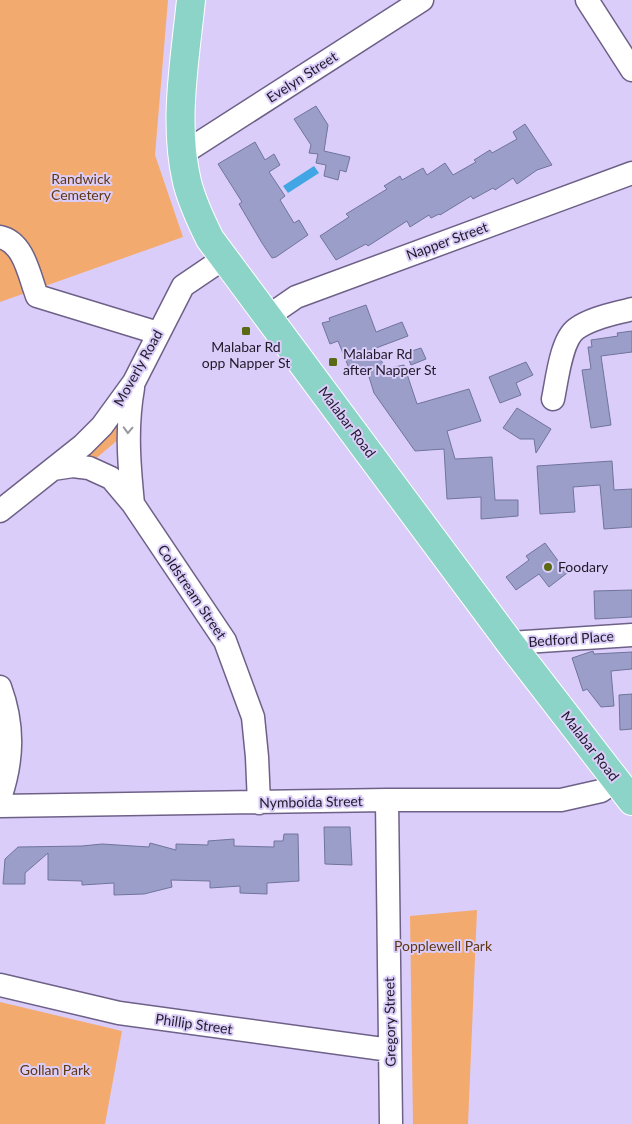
<svg xmlns="http://www.w3.org/2000/svg" width="632" height="1124" viewBox="0 0 632 1124" font-family="Lato,sans-serif">
  <style>
    .green { fill: #f3aa6e }
    .water { fill: #41a6e3 }
    .building { fill: #9a9ec9; stroke: #70749d }
    .lines { fill: none; stroke-linecap: round; stroke-linejoin: round }
    .minor-casing { stroke: #6e6188; stroke-width: 25 }
    .major-casing { stroke: #fff; stroke-width: 30 }
    .minor { stroke: #fff; stroke-width: 22 }
    .major { stroke: #8dd4c8; stroke-width: 28 }
    .oneway { stroke: #9a989f }
    .poi-dot { fill: #5a6a14; stroke: #dbcdf9; stroke-width: 2 }
    .labels { text-anchor: middle; stroke-width: 4; stroke-linejoin: round; paint-order: stroke }
    .street-label { font-size: 14px; fill: #1f1a2a; stroke: #dbcdf9 }
    .park-label { font-size: 14px; fill: #603712; stroke: #dbcdf9 }
    .poi-label { font-size: 14px; fill: #1f1a2a; stroke: #dbcdf9; text-anchor: start }
  </style>
  <rect width="100%" height="100%" fill="#dbcdf9"/>
  <!-- green -->
  <path class="green" d="M0,0H168L155,155L183,237L0,302Z
    M122,409L120,438L93,461L84,458Z
    M477,910L468,1124H413L410,916Z
    M0,1002L122,1031L105,1124H0Z"/>
  <!-- water -->
  <path class="water" d="M314,166L319,173L288,193L283,186Z"/>
  <!-- building -->
  <path class="building" d="M316,106L328,125L324,151L350,157L346,172L340,170L338,180L324,176L326,165L316,163L318,154L309,153L311,145L294,119Z
    M525,124L552,165L537,170L517,184L513,178L495,190L493,188L473,199L471,196L440,215L439,214L431,218L429,215L410,227L407,221L368,246L366,244L336,260L320,236L349,217L346,214L387,189L384,186L400,176L402,180L423,168L427,175L445,163L453,175L476,162L474,160L490,150L492,153L517,139L513,132Z
    M255,142L265,160L274,154L280,165L269,172L285,196L280,200L294,223L299,220L308,235L276,257L272,258L262,243L239,204L242,202L218,164Z
    M366,305L376,332L402,322L408,336L376,348L385,369L404,365L417,404L469,389L481,421L447,431L455,459L492,457L495,500H518V516L481,519V497L447,499L444,449L415,451L374,393L366,367L351,373L338,341L330,344L322,323L330,321L329,318Z
    M632,331V352L601,356L611,425L591,428L582,370L591,369L588,347H592L591,340L618,336L617,333Z
    M421,348L426,359L411,365L406,353Z
    M526,362L533,375L516,383L521,395L500,403L489,377Z
    M517,408L551,429L536,453L534,439H520L503,428Z
    M612,461L614,490L632,489V527L604,529L600,485L573,487L575,512L540,514L537,466Z
    M545,543L567,573L549,587L539,574L516,590L506,577L529,560L526,556Z
    M632,590V617L595,619L594,591Z
    M593,651L594,654L632,652V669L611,671L614,706L601,707L587,689L583,691L572,658Z
    M632,694V729L620,730L619,695Z
    M324,827H350L352,865L325,864Z
    M284,834H298L299,881L267,883V894L240,893V886L210,888V881L171,880L172,887L144,894L114,895V883L82,885V881L48,880V853L25,873V884H3L5,859L18,847L82,846L102,844L149,847L150,843L176,850V844L208,845V841L234,839V846L274,847V841H283Z"/>
  <g class="lines">
    <!-- minor casing -->
    <g class="minor-casing">
      <path id="minor" d="M587,0L632,70
        M182,154L422,0
        M0,237C24,242 29,275 37,296L158,333
        M267,317L296,297L632,173
        M133,388C126,427 129,464 133,504
        M553,399C557,380 561,340 576,329C591,318 614,314 632,309
        M53,469L73,466L89,468L111,478L133,504L225,641L253,717L257,757L259,803
        M0,511L83,445L102,426L134,382L183,286L223,259
        M510,643L632,635
        M0,687C14,725 13,760 0,798
        M387,800L391,1124
        M0,806L387,800H561L601,791L617,780
        M0,985L119,1013L390,1050"/>
    </g>
    <!-- major casing -->
    <g class="major-casing">
      <path id="major" d="M191,0C185,60 173,123 187,182C192,202 201,221 210,239L510,643L632,801"/>
    </g>
    <!-- minor -->
    <use href="#minor" class="minor"/>
    <!-- major -->
    <use href="#major" class="major"/>
  </g>
  <!-- one-way arrows -->
  <defs><path id="oneway-chevron" d="M-2-3.5L2.5 0L-2 3.5" fill="none" stroke-width="1.6" stroke-linecap="round" stroke-linejoin="round" transform="scale(1.25)"/></defs>
  <use class="oneway" href="#oneway-chevron" transform="translate(128 430) rotate(92)"/>
  <!-- markers -->
  <g class="poi-dot">
    <rect x="241" y="326" width="10" height="10" rx="2.5"/>
    <rect x="328" y="357" width="10" height="10" rx="2.5"/>
    <circle cx="548" cy="567" r="5"/>
  </g>
  <g class="labels">
    <!-- street labels -->
    <g class="street-label">
      <text transform="translate(302 77) rotate(-33)" y="5">Evelyn Street</text>
      <text transform="translate(447 241) rotate(-20)" y="5">Napper Street</text>
      <text transform="translate(138 368) rotate(-61)" y="5">Moverly Road</text>
      <text transform="translate(347 422) rotate(53)" y="5">Malabar Road</text>
      <text transform="translate(192 592) rotate(56)" y="5">Coldstream Street</text>
      <text transform="translate(571 639) rotate(-4)" y="5">Bedford Place</text>
      <text transform="translate(590 746) rotate(52)" y="5">Malabar Road</text>
      <text transform="translate(311 802) rotate(-1)" y="5">Nymboida Street</text>
      <text transform="translate(390 1022) rotate(-91)" y="5">Gregory Street</text>
      <text transform="translate(194 1024) rotate(8)" y="5">Phillip Street</text>
    </g>
    <!-- park labels -->
    <g class="park-label">
      <text x="81" y="184">Randwick<tspan x="81" dy="16">Cemetery</tspan></text>
      <text x="443" y="951">Popplewell Park</text>
      <text x="55" y="1075">Gollan Park</text>
    </g>
    <!-- poi labels -->
    <g class="poi-label">
      <text x="246" y="352" text-anchor="middle">Malabar Rd<tspan x="246" dy="16">opp Napper St</tspan></text>
      <text x="343" y="359">Malabar Rd<tspan x="343" dy="16">after Napper St</tspan></text>
      <text x="558" y="572">Foodary</text>
    </g>
  </g>
</svg>
